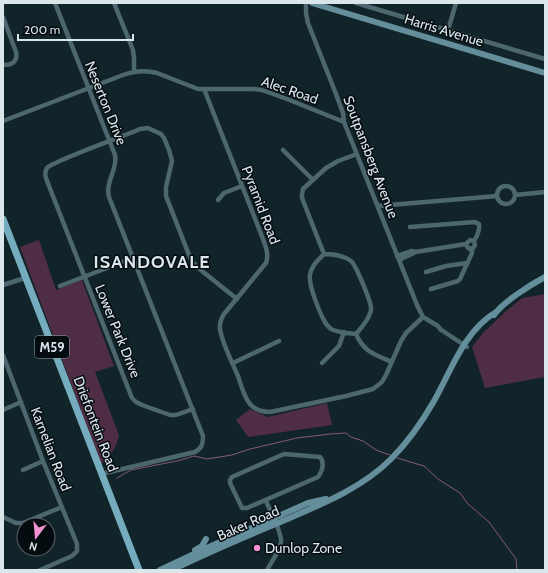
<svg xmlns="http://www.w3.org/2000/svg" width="548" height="573" viewBox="0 0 548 573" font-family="Cabin,sans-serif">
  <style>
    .green { fill: #4f2d44 }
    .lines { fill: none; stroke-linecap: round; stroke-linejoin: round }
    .stream { stroke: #885977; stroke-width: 1 }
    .minor { stroke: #4d676f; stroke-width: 4.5 }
    .secondary { stroke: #648e9c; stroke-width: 6 }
    .primary { stroke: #76adbe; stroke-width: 7 }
    .poi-dot { fill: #f491d3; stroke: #050c0f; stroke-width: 1.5 }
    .labels { text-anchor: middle; stroke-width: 3; stroke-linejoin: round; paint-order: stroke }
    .shield { fill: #050c0f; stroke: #9aa5a8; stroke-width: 1 }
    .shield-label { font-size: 13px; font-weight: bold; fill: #dae6ea }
    .street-label { font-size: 14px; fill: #dae6ea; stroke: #050c0f }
    .poi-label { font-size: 14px; fill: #dae6ea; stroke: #050c0f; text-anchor: start }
    .district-label { font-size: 18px; font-weight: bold; letter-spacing: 1px; fill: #dae6ea; stroke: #050c0f }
  </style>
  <rect width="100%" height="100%" fill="#11242a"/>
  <!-- green -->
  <path class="green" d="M39,240L56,290L82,280L114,366L95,372L119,435C116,449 111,455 101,464L20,247Z
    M545,294V377L485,388L472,347L483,333L505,312L522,298Z
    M327,403L332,425L248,437L236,420L250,409L268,417Z"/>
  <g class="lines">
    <!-- stream -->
    <path class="stream" d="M397,458L424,466L438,479L460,493L468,504L489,522L516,559L517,570
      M117,478L131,470L177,461L194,456L207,459L232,455L250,449L297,438L330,434L346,433L351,437L363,441L376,450L390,455"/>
    <!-- minor -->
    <path class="minor" d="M55,3L115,155C118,169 105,182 109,197L203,436C203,444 202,448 195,452L101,474
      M114,3L133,50L134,58V72
      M306,3V13L308,23L336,94L343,113L344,122L417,305L423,317L438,326L441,330
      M356,3L545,59
      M3,17L16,52C18,62 12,65 3,65
      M448,30L456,3
      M204,89H253L262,90L287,99L344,122
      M3,121L123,75C134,71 146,70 157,73L198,89H204L263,239C266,248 269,254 266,263L224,314C221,319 219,323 220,329C222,343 232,362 238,376C241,385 244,397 250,404C255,410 264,412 270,412L346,396L373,389L382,382L386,375L401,341L406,333L423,317
      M283,150L313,180
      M497 195a9 9 0 1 1 18 0a9 9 0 1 1-18 0Z
      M515,195L545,192
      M218,200L224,193L242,186
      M378,206L497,196
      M410,227L475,222L479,224C480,229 477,237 474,241
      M324,254L302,198V194L303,189L326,168L338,161L357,154
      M324,254C333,254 343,255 351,261C356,265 370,300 371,307C371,309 371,312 370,313C368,321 361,328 356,334
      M324,254C318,260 311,266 310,275C308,284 320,314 325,322C326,325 329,327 331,329C339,333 348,333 356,334
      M397,256L412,251L415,252L466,244L470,240L474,241L475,245L473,248L470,249L468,248L466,244
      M399,260L414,253
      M426,272L446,266L467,263
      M3,285L25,278
      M60,286L133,258
      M431,289L458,281L460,279L472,253V248
      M440,329L467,347
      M356,334C364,352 374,354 392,362
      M3,355L43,461L77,544V551L72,556L40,570
      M233,363L279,341
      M322,363L339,346L344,332
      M193,409L176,415H170L142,405L136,402L132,398L49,186C47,180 43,174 47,168C51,162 127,135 140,129L148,128L161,134L164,138L169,150L172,161L166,187V196L191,260L197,267L237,299
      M3,410L21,402
      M284,454L320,457C325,463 322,471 318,477L247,508H242L230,483V480L232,477Z
      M23,470L43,461
      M266,501C270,511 282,532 281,542C279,552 272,561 267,570
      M3,517L16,523H23L62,507"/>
    <!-- secondary -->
    <path class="secondary" d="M312,3L545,73
      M494,315C503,302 530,285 545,277
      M195,550L202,546L206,539
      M160,570L209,547L308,503L326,499
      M172,570C207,553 242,538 278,523C317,506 360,490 391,459C408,442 422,422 434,401C451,371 464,331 496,312"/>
    <!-- primary -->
    <path class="primary" d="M3,219L139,570"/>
  </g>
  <!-- markers -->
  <circle class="poi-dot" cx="257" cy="548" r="4"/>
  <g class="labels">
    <!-- shield labels -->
    <rect class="shield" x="35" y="336" width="34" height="22" rx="3"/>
    <g class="shield-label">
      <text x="52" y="352">M59</text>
    </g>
    <!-- street labels -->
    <g class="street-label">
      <text transform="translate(444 30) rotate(17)" y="5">Harris Avenue</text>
      <text transform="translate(290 90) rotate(19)" y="5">Alec Road</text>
      <text transform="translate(106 103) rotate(68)" y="5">Neserton Drive</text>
      <text transform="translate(371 157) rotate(69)" y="5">Soutpansberg Avenue</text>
      <text transform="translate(261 205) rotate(69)" y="5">Pyramid Road</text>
      <text transform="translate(118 331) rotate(68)" y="5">Lower Park Drive</text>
      <text transform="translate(96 424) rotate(69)" y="5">Driefontein Road</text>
      <text transform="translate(51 449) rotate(69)" y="5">Karnelian Road</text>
      <text transform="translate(248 523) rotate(-24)" y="5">Baker Road</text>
    </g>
    <!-- poi labels -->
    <g class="poi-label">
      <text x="265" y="553">Dunlop Zone</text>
    </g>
    <!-- district labels -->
    <g class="district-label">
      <text x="152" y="268">ISANDOVALE</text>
    </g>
  </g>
  <!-- border -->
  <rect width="548" height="573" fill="none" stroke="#dae6ea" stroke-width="8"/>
  <!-- north arrow -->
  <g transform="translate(36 537) rotate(196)"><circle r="19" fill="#050c0f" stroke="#5a6367"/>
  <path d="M0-3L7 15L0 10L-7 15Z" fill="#f491d3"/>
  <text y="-6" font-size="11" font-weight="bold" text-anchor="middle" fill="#dae6ea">N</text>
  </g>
  <!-- scale -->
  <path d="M18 34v6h115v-6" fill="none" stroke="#dae6ea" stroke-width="2"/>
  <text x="24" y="34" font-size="12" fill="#dae6ea" stroke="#050c0f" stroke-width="3" paint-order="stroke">200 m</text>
</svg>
